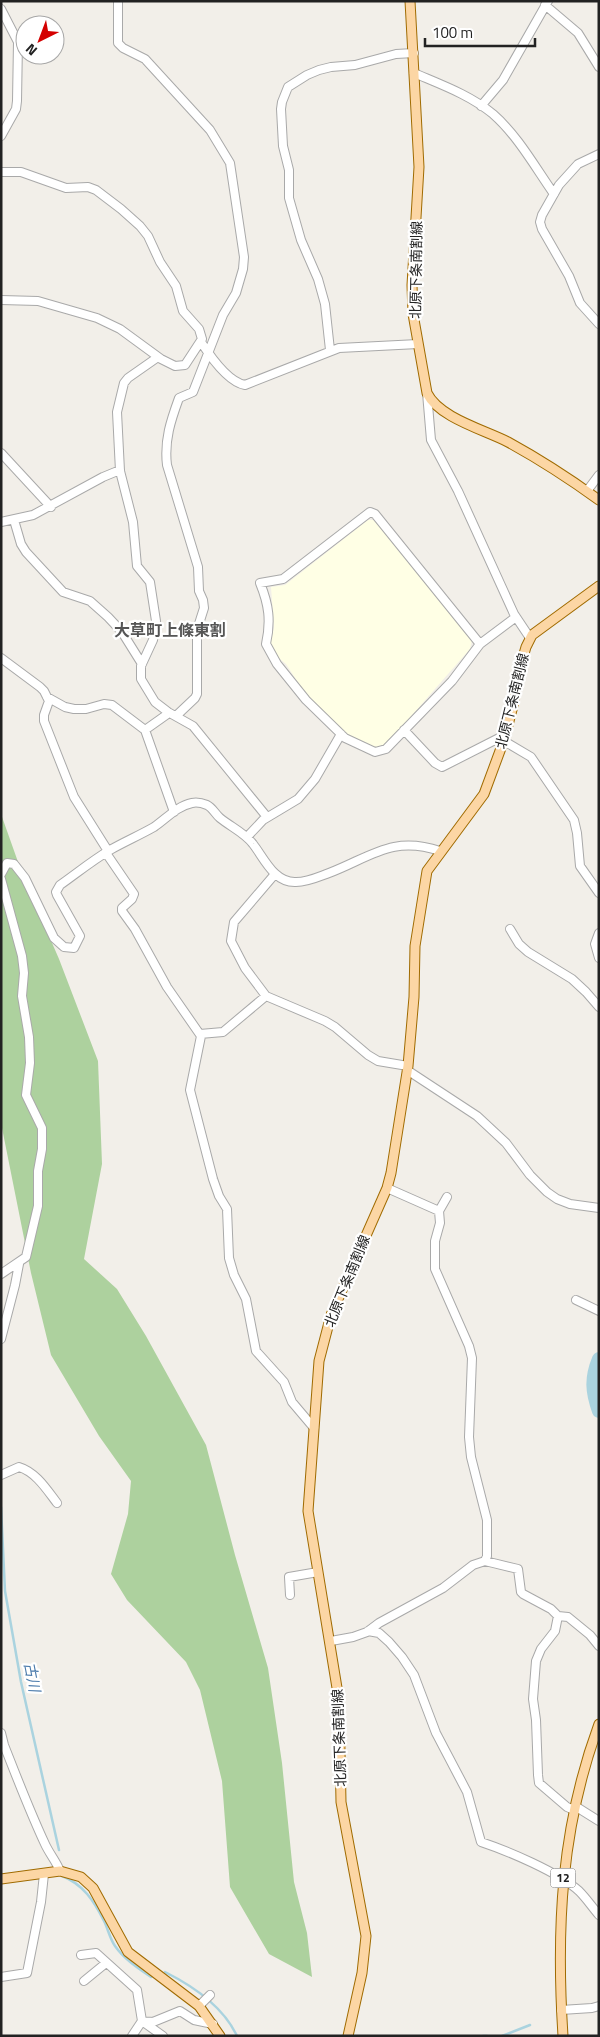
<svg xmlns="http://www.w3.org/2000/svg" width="600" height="2037" viewBox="0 0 600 2037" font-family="'Titillium Web','Noto Sans JP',sans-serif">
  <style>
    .education { fill: #ffffe5 }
    .forest { fill: #add19e }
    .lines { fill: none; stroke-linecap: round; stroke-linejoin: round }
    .stream { stroke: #aad3df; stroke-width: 2.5 }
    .river { stroke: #aad3df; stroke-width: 14 }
    .minor-casing { stroke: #a9a9a9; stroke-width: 10 }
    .major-casing { stroke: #a06b00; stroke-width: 11 }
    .minor { stroke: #fff; stroke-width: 8 }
    .major { stroke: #fcd6a4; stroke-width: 9 }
    .labels { text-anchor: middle; stroke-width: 4.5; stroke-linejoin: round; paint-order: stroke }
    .shield { fill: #fff; stroke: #646464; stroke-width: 1 }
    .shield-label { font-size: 12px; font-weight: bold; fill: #222 }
    .street-label { font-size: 14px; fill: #222; stroke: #fff }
    .water-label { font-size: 15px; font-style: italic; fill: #4a7aab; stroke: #fff }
    .quarter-label { font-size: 16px; font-weight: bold; fill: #555; stroke: #fff }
  </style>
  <rect width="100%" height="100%" fill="#f2efe9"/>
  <!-- education -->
  <path class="education" d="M368,520H374L378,524L472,640L470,649L385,746L379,748L373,747L343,733L304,692L286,664L275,655L271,647V640L274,628L271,587L285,585Z"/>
  <!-- forest -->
  <path class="forest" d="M1,814L23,876L59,959L98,1061L102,1164L84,1259L117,1289L146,1336L206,1445L235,1555L268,1668L282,1763L294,1882L307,1933L312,1977L269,1954L230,1887L222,1781L200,1690L186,1662L127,1600L111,1574L128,1514L131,1481L99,1436L51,1355L31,1273L1,1123Z"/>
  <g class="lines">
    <!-- stream -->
    <path class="stream" d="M1,1507L5,1591L21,1682L59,1850
      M62,1876C83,1884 94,1901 104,1921C108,1929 110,1939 115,1946C124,1959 138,1968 151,1977
      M165,1972C193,1986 223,2006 237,2036
      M483,2036H487
      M502,2036L530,2025"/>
    <!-- river -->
    <path class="river" d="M599,1359C591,1378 592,1392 599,1411"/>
    <!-- minor casing -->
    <g class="minor-casing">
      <path id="minor" d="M118,1V43L123,48L145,59L210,130L230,163L244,257L243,269L236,293L223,315L193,392L179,398C171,420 164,440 167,465L198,567L199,591L203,600L204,608L197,630V694L195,698L176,716
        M545,5L578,33L599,67
        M1,9L18,42L17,101L16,109L1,136
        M414,73C442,85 470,95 493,114C518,136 535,167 554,194
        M481,106L503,80L548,1
        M599,154L578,164L559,185L542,215L540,222L542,229L569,276L580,303L599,324
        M1,172H21L66,188L88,187L96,190L121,209L140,226L148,236L160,262L176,286L183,311L199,329L202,339L185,365L175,366L161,359L120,329L97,318L38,301L1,300
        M201,342C210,356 228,382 245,385L339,348L418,344
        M330,350L325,304L318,279L301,240L289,198V170L283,146L281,109L282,102L288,87L307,75L319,70L331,67L355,65L396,54L414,53
        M158,357L128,378L124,383L117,412L120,471L133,522L137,566L150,582L156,621L153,640L141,666V679L155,702L168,712L193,726L267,817
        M427,393L431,440L458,491L514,614L530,638
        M1,453L51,507
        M587,491L599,475
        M14,520L21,544L26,552L63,592L90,601L108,617L122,632L142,664
        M1,522L33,515L103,477L120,470
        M480,644L375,514L370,512L283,579L260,583C269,605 271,621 266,644L277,664L306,700L345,738L375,752L386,749L452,681L480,644L516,617
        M1,658L40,687L44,691L49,701L44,715V721L74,797L108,851
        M47,697L65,707L74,709H86L104,704L112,705L145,730L174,812
        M145,730L169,713
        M404,730L435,763L442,767L499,738L531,757L574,820L577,833L580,866L599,893
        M247,837L263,820L298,799L315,779L341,734
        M106,853L134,894L132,899L122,908V911L135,929L167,987L201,1036L190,1090L213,1179L219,1196L227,1209L229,1258L234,1275L246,1299L256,1351L284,1382L292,1402L314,1428
        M1,874L7,863L14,864L25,878L54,938L64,947L74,948L80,936L57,895L56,892L60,885C77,873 93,860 110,850C124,842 140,835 154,827C166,819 177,806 192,803C197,802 202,803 207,805C213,808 215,814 220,818C231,827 245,833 253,844C264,858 274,883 296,882C308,882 318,877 329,873C371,857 392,835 440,851
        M275,874L234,922L231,941L245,968L266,996L325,1021L335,1027L368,1055L378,1061L408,1066
        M1,879L22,956L24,973L22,996L29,1037L30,1063L26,1095L42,1128V1149L38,1171V1206L26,1257L1,1274
        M510,929L519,944L528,952L572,979L586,992L599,1007
        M599,933L595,944L599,958
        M200,1034L223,1032L266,996
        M407,1070L477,1116L506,1143L530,1175L547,1192L557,1199L570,1204L599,1208
        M387,1188L439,1211L440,1223L435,1241V1269L469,1346L472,1358L469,1437L471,1457L487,1520V1556L485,1561
        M439,1211L447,1197
        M576,1300L599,1311
        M1,1339L15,1285L19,1264
        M1,1475L19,1467C36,1472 47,1490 57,1503
        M290,1595L289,1577L318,1572
        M558,1616L555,1631L541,1649L536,1661L533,1699L536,1720L538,1775L539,1783L567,1807L574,1810
        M368,1631L379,1633L389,1642L402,1657L414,1675L436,1733L467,1792L481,1842C508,1851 558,1872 579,1891C587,1899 592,1907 599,1915
        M331,1641L353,1637L367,1632L379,1623L443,1588L473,1565L485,1561L518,1569L521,1592L523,1594L551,1609L558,1616L568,1617L590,1635L599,1646
        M1,1733L4,1745C17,1778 30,1812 45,1844C49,1853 56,1861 60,1871
        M575,1806L599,1821
        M81,1955L96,1953L137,1990L142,2021L153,2022L180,2011L194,2020L213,2024
        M1,1977L27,1973L41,1902L44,1874
        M84,1981L106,1963
        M199,2006L210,1995
        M561,2010L592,2008L599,2006
        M132,2036L142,2021L163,2036"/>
    </g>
    <!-- major casing -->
    <g class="major-casing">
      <path id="major" d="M410,1L419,167L412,285L413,314L427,393C439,418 485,430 508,442C539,459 570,479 599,500
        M1,1879L60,1871L81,1877L93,1888L128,1952L199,2006L220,2036
        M348,2036L362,1973L366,1936L341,1802L339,1700L308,1511L319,1361L331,1315L387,1188L391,1173L408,1066L414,997L415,946L427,871L484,794L504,740L514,702L519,671L526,647L532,635L599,586
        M563,2036C556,1927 561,1827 599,1724"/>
    </g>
    <!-- minor -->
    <use href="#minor" class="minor"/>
    <!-- major -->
    <use href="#major" class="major"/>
  </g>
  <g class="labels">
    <!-- shield labels -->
    <rect class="shield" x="550.5" y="1868.5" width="25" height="19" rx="4"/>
    <g class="shield-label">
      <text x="563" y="1882">12</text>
    </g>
    <!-- street labels -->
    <g class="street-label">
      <text transform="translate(416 270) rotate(-89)" y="5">北原下条南割線</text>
      <text transform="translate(512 701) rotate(-76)" y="5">北原下条南割線</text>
      <text transform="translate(347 1281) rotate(-68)" y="5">北原下条南割線</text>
      <text transform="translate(339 1738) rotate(-92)" y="5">北原下条南割線</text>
    </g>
    <!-- water labels -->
    <g class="water-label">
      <text transform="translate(32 1677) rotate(79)" y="5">古川</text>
    </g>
    <!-- quarter labels -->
    <g class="quarter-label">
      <text x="170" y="636">大草町上條東割</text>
    </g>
  </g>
  <!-- border -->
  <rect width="600" height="2037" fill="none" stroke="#222222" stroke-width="5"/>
  <!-- north arrow -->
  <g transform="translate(40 40) rotate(222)"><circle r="24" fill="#ffffff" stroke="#a7a7a7"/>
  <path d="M0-4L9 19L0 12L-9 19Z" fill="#d40000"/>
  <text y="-8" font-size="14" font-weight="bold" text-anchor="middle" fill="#222222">N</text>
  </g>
  <!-- scale -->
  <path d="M425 38v8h110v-8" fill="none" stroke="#222222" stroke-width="2.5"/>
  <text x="432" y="38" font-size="15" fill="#222222" stroke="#ffffff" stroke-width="4" paint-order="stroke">100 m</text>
</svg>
